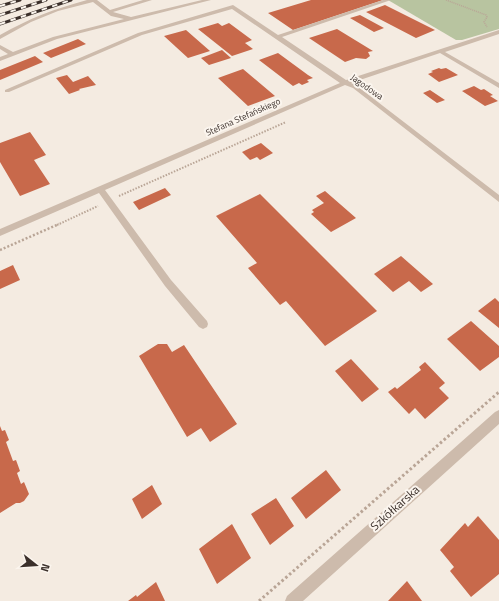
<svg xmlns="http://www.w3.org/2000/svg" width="499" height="601" viewBox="0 0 499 601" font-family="'Titillium Web',sans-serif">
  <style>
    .green { fill: #b8c4a0 }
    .building { fill: #c8694b }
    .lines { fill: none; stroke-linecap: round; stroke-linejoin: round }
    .path-far3 { stroke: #b9a596; stroke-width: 1.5; stroke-dasharray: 1 1; stroke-linecap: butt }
    .path-far2 { stroke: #b9a596; stroke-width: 2; stroke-dasharray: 1.5 1.5; stroke-linecap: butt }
    .path-far1 { stroke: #b9a596; stroke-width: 2.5; stroke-dasharray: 2 2; stroke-linecap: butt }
    .path { stroke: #b9a596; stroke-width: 3; stroke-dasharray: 2.5 2.5; stroke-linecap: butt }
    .minor { fill: #cdbbac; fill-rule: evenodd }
    .rail-casing { stroke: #3b302b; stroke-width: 3 }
    .rail { stroke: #fbf5ee; stroke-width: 2; stroke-dasharray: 5.5; stroke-linecap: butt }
    .labels { text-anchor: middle; stroke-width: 4; stroke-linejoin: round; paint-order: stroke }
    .far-street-label { font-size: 9px; fill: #3b302b; stroke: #fbf5ee }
    .near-street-label { font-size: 12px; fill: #3b302b; stroke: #fbf5ee }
  </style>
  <rect width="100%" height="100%" fill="#f4ebe1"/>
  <!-- green -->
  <path class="green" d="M388,0H499V29L462,40H456Z"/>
  <!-- building -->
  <path class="building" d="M311,0H383L293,30L268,13Z
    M385,5L435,30L416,38L366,12Z
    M360,15L384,28L374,32L350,18Z
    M218,23L222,26L229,23L252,40L245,43L253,49L232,56L198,29Z
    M337,29L373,51L368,52L370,56L366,59L356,58L345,62L309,38Z
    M186,30L210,51L188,58L164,36Z
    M78,39L86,44L51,58L43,53Z
    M222,50L231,58L209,65L201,58Z
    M278,53L308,75L313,78L307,80L309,82L302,85L299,83L293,86L259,60Z
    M35,56L43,62L0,80V70Z
    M439,68L441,69L446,68L458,75L439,82L428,74L433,72L431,71Z
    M243,69L275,96L248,106L218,78Z
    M67,75L73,82L88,76L96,85L79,89L80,90L69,94L56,78Z
    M474,86L481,90L484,89L493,95L490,96L498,101L485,106L462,91Z
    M430,90L445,100L437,103L423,93Z
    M30,132L46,155L34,160L50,184L20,196L0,162V143Z
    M261,143L273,153L260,160L257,157L250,160L242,152Z
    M165,188L171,195L139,210L133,202Z
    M325,191L356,218L331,232L311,214L314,212L312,210L324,203L316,196Z
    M260,194L377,311L325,346L286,301L280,305L248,268L257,263L216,216Z
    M401,256L433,284L421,292L409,281L393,292L374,274Z
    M13,265L20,280L0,289V271Z
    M495,298L499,302V328L478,311Z
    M471,321L499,346V357L480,371L447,339Z
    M158,344H167L172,352L184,345L237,424L210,442L201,428L187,437L139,356Z
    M351,359L379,389L362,402L335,371Z
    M425,362L445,383L439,388L449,398L425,419L415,408L409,414L388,392L395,387L397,389L421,370L419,367Z
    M0,426L2,431L5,430L9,440L6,442L13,461L16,460L20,471L17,473L21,484L24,482L29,494L24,501L20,503H16L0,513Z
    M326,470L341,490L306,519L291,498Z
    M152,485L162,504L142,519L132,499Z
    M276,498L294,526L270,545L251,514Z
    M478,516L499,540V574L471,597L450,571L454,567L440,550L465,523L468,527Z
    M232,524L251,558L217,584L199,549Z
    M407,581L422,601H388Z
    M156,582L165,601H128L136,595L137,597Z"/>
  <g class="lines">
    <!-- path-far3 -->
    <path class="path-far3" d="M446,0L486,15L487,17L484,22L487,27"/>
    <!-- path-far2 -->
    <path class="path-far2" d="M119,196L286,122
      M57,225L98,206"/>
    <!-- path-far1 -->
    <path class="path-far1" d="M0,250L59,224"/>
    <!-- path -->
    <path class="path" d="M259,601L499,392"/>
    <!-- minor -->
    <path class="minor" d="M87,0H97L110,10L143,0H152L113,12L131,17L202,0H211L57,39L0,61V57L8,54L0,49V45L13,52L53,37L124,19L111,16L93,2L58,11L31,22L0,39V35C30,18 54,9 87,0Z
      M383,0H391L282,37L346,80L499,30V34L445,52L499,83V88L440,53L351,83L357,86L499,195V202L353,88L345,85L105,190L171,280L207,321L208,324L207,327L203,329L199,327L165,286L99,193L0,236V229L340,83L232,9L142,35L9,92H5V90L138,33L233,5L278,35Z
      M499,410V424L303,601H285L287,596L495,412Z"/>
    <!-- rail casing -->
    <g class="rail-casing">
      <path id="rail" d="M0,6L20,0
        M0,15L46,0
        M0,24L71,0"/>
    </g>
    <!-- rail -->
    <use href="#rail" class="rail"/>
  </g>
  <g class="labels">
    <!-- far-street labels -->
    <g class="far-street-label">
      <text transform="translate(367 87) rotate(35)" y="3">Jagodowa</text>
      <text transform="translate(243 117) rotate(-24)" y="3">Stefana Stefańskiego</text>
    </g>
    <!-- near-street labels -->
    <g class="near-street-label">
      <text transform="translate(395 508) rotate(-42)" y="4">Szkółkarska</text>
    </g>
  </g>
  <!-- north arrow -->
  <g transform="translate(36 565) rotate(107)" stroke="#fbf5ee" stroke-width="3" paint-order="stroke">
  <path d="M0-3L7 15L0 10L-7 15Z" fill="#3b302b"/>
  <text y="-6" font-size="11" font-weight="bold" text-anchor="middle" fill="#3b302b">N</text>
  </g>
</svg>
